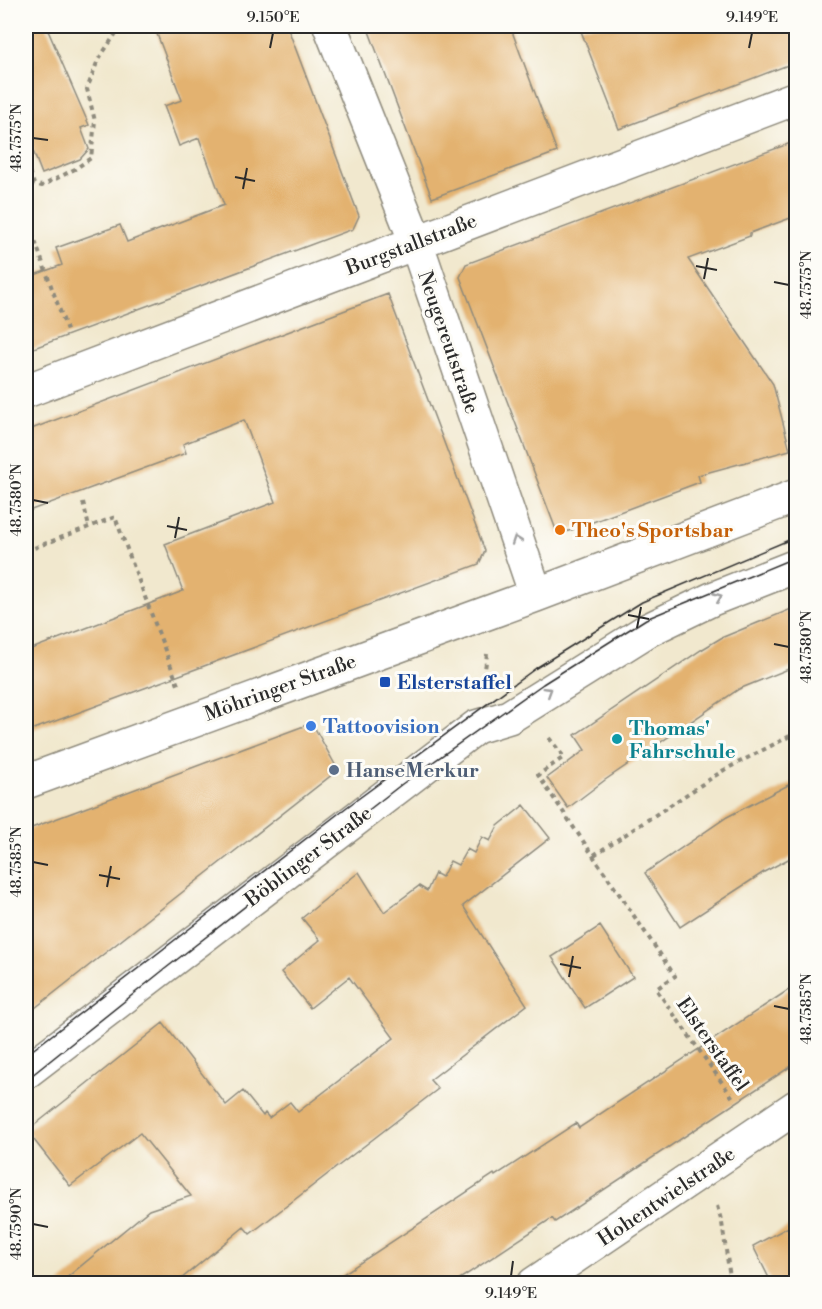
<svg xmlns="http://www.w3.org/2000/svg" width="822" height="1309" viewBox="0 0 822 1309" font-family="'Libre Bodoni',serif">
  <style>
    .building { fill: #e3b26f }
    .lines { fill: none; stroke-linecap: round; stroke-linejoin: round }
    .minor-casing { stroke: #8e8a7c; stroke-width: 36 }
    .path { stroke: #8e8a7c; stroke-width: 4; stroke-dasharray: 4.5 4.5; stroke-linecap: butt }
    .minor { stroke: #fff; stroke-width: 33 }
    .tram { stroke: #2b2b2b; stroke-width: 1.5 }
    .oneway { stroke: #a0a0a0 }
    .ticks { fill: none; stroke: #2b2b2b; stroke-width: 2 }
    .food-dot { fill: #e8710a; stroke: #fdfcf7; stroke-width: 2 }
    .transit-dot { fill: #1a4fb4; stroke: #fdfcf7; stroke-width: 2 }
    .shop-dot { fill: #3f7fe0; stroke: #fdfcf7; stroke-width: 2 }
    .culture-dot { fill: #0f9aa8; stroke: #fdfcf7; stroke-width: 2 }
    .service-dot { fill: #5c6f8a; stroke: #fdfcf7; stroke-width: 2 }
    .labels { text-anchor: middle; stroke-width: 6; stroke-linejoin: round; paint-order: stroke }
    .street-label { font-size: 20px; fill: #2b2b2b; stroke: #fdfcf7 }
    .food-label { font-size: 20px; font-weight: bold; fill: #c56008; stroke: #fdfcf7; text-anchor: start }
    .transit-label { font-size: 20px; font-weight: bold; fill: #164399; stroke: #fdfcf7; text-anchor: start }
    .shop-label { font-size: 20px; font-weight: bold; fill: #366cbe; stroke: #fdfcf7; text-anchor: start }
    .culture-label { font-size: 20px; font-weight: bold; fill: #0d838f; stroke: #fdfcf7; text-anchor: start }
    .service-label { font-size: 20px; font-weight: bold; fill: #4e5e75; stroke: #fdfcf7; text-anchor: start }
    .neatline { fill: none; stroke: #2b2b2b; stroke-width: 2 }
    .ticks-label { font-size: 15px; text-anchor: middle; fill: #2b2b2b }
  </style>
  <rect width="100%" height="100%" fill="#fdfcf7"/>
  <filter id="ink" filterUnits="userSpaceOnUse"><feTurbulence type="fractalNoise" baseFrequency=".0167" numOctaves="2"/><feDisplacementMap in="SourceGraphic" scale="12" xChannelSelector="R" yChannelSelector="G"/><feConvolveMatrix kernelMatrix="1 2 1 2 8 2 1 2 1" color-interpolation-filters="sRGB"/></filter>
  <filter id="wash" filterUnits="userSpaceOnUse"><feTurbulence type="fractalNoise" baseFrequency=".008" numOctaves="4" result="noise"/><feDisplacementMap in="SourceGraphic" scale="24" xChannelSelector="R" yChannelSelector="G"/><feGaussianBlur stdDeviation="1.35" result="paint"/><feColorMatrix in="noise" values="0 0 0 0 0 0 0 0 0 0 0 0 0 0 0 0 0 1.4 0 .05"/><feComposite in="paint" operator="in"/></filter>
  <g filter="url(#wash)">
    <rect width="100%" height="100%" fill="#f1e8ce"/>
    <g id="blocks">
      <!-- building -->
      <path class="building" d="M26,26H46L89,125L81,128L89,149L80,159L42,174L26,133Z
        M154,26H287L359,216L353,229L26,351V278L62,265L56,248L120,225L127,242L224,205L199,138L179,146L164,106L182,100Z
        M367,26H510L557,152L432,198Z
        M579,26H796V62L619,129Z
        M796,141V216L750,233V236L688,259L773,384L790,450L698,475L700,482L558,535L460,277L466,264Z
        M388,294L485,551L479,564L26,732V651L183,591L165,544L275,502L244,420L183,444L186,453L26,512V431Z
        M796,607V666L739,689L605,780L568,808L547,778L585,750L575,735L701,650L721,638Z
        M312,723L338,770L26,1015V830Z
        M796,781V855L764,872L680,927L645,873L727,817Z
        M524,805L550,838L463,906L527,1005L430,1080L438,1089L250,1234L244,1227L175,1284H59L149,1210L191,1196L140,1133L70,1186L27,1131L163,1023L226,1105L243,1091L263,1116L265,1113L269,1118L290,1102L298,1112L394,1038L349,977L310,1008L281,972L320,940L302,918L359,872L384,912L419,886L427,891L435,873L442,877L450,861L458,865L467,849L474,853L482,837L490,841L498,826Z
        M600,926L633,977L585,1008L552,957Z
        M796,985V1063L555,1222L552,1218L452,1284H328L494,1174L495,1176L576,1123L579,1128Z
        M796,1223V1284H772L753,1246Z"/>
    </g>
  </g>
  <g filter="url(#ink)">
    <use href="#blocks" fill-opacity="0" stroke="#8e8a7c" stroke-width="1.5"/>
    <g class="lines">
      <!-- minor casing -->
      <g class="minor-casing">
        <path id="minor" d="M330,26L416,242L536,595
          M26,391L796,98
          M26,782L536,595L796,496
          M26,1072L476,727L509,717L648,630L712,599L796,566
          M534,1284L796,1107"/>
      </g>
      <!-- path -->
      <path class="path" d="M26,164L34,184L42,186L75,169L91,158L95,121L87,89L98,60L121,26
        M26,216L68,333
        M83,502L89,527
        M26,551L115,517L178,685
        M483,685L487,654
        M549,738L564,757L538,775L675,976L656,989L735,1101
        M594,855L724,770L796,733
        M717,1206L722,1223L731,1284"/>
      <!-- minor -->
      <use href="#minor" class="minor"/>
      <!-- tram -->
      <path class="tram" d="M26,1055L347,807L536,668L642,602L796,537
        M26,1080L161,972L402,784L543,684L646,619L796,557"/>
    </g>
    <!-- one-way arrows -->
    <defs><path id="oneway-chevron" d="M-2-3.5L2.5 0L-2 3.5" fill="none" stroke-width="1.6" stroke-linecap="round" stroke-linejoin="round" transform="scale(1.5)"/></defs>
    <g class="oneway">
      <use href="#oneway-chevron" transform="translate(516 540) rotate(-109)"/>
      <use href="#oneway-chevron" transform="translate(718 597) rotate(-22)"/>
      <use href="#oneway-chevron" transform="translate(548 691) rotate(-32)"/>
    </g>
  </g>
  <!-- ticks -->
  <path class="ticks" d="M270,48L273,33M749,48L752,33M33,138L48,140M235,177L255,181M243,189L247,168M696,266L717,270M704,279L708,258M774,282L789,285M33,500L48,503M167,526L187,530M175,538L179,517M628,615L649,619M637,628L641,607M774,644L789,647M33,862L48,865M99,875L120,879M107,887L111,866M560,964L581,968M569,977L573,956M774,1006L789,1009M33,1224L48,1227M511,1276L513,1261"/>
  <!-- markers -->
  <circle class="food-dot" cx="560" cy="530" r="6"/>
  <rect class="transit-dot" x="379" y="676" width="12" height="12" rx="3"/>
  <circle class="shop-dot" cx="311" cy="726" r="6"/>
  <circle class="culture-dot" cx="617" cy="739" r="6"/>
  <circle class="service-dot" cx="334" cy="770" r="6"/>
  <g class="labels">
    <!-- street labels -->
    <g class="street-label">
      <text transform="translate(411 244) rotate(-21)" y="7">Burgstallstraße</text>
      <text transform="translate(449 342) rotate(71)" y="7">Neugereutstraße</text>
      <text transform="translate(280 687) rotate(-20)" y="7">Möhringer Straße</text>
      <text transform="translate(308 856) rotate(-37)" y="7">Böblinger Straße</text>
      <text transform="translate(713 1044) rotate(55)" y="7">Elsterstaffel</text>
      <text transform="translate(666 1196) rotate(-34)" y="7">Hohentwielstraße</text>
    </g>
    <!-- food labels -->
    <g class="food-label">
      <text x="572" y="537">Theo's Sportsbar</text>
    </g>
    <!-- transit labels -->
    <g class="transit-label">
      <text x="397" y="689">Elsterstaffel</text>
    </g>
    <!-- shop labels -->
    <g class="shop-label">
      <text x="323" y="733">Tattoovision</text>
    </g>
    <!-- culture labels -->
    <g class="culture-label">
      <text x="629" y="735">Thomas'<tspan x="629" dy="23">Fahrschule</tspan></text>
    </g>
    <!-- service labels -->
    <g class="service-label">
      <text x="346" y="777">HanseMerkur</text>
    </g>
  </g>
  <!-- margin -->
  <rect width="822" height="1309" fill="none" stroke="#fdfcf7" stroke-width="66"/>
  <rect x="33" y="33" width="756" height="1243" class="neatline"/>
  <g class="ticks-label">
    <text x="273" y="22">9.150°E</text>
    <text x="752" y="22">9.149°E</text>
    <text transform="translate(16 138) rotate(-90)" y="5">48.7575°N</text>
    <text transform="translate(806 285) rotate(-90)" y="5">48.7575°N</text>
    <text transform="translate(16 500) rotate(-90)" y="5">48.7580°N</text>
    <text transform="translate(806 647) rotate(-90)" y="5">48.7580°N</text>
    <text transform="translate(16 862) rotate(-90)" y="5">48.7585°N</text>
    <text transform="translate(806 1009) rotate(-90)" y="5">48.7585°N</text>
    <text transform="translate(16 1224) rotate(-90)" y="5">48.7590°N</text>
    <text x="511" y="1298">9.149°E</text>
  </g>
</svg>
